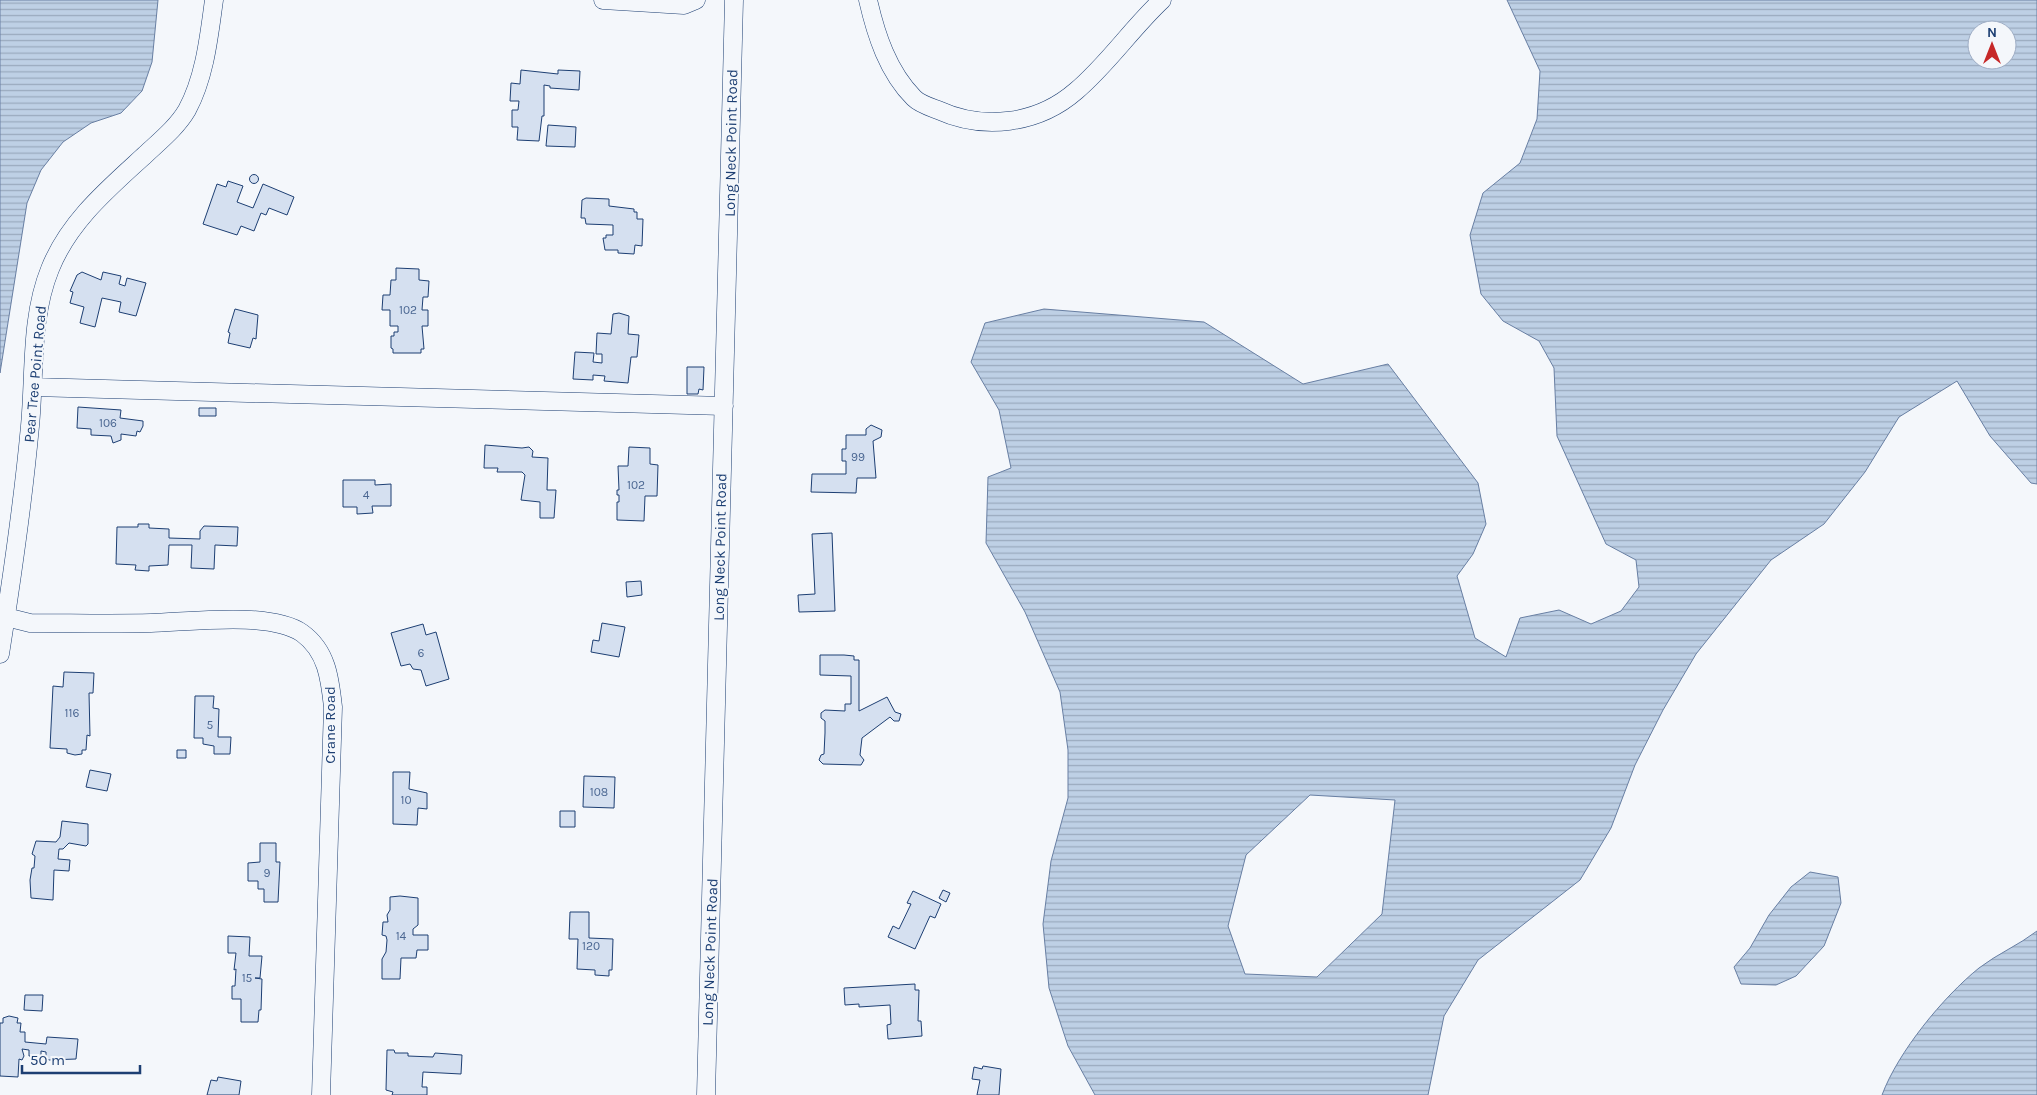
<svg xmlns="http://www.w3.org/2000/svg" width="2037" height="1095" viewBox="0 0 2037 1095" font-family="Karla,sans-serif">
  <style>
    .water { fill: url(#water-rules); stroke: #687fa3; fill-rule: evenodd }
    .building { fill: #d5e0f0; stroke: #1d3f73 }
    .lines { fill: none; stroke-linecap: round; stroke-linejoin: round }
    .minor-casing { stroke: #1d3f73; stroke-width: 19 }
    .minor { stroke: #f4f7fb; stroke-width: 18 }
    .labels { text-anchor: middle; stroke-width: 4; stroke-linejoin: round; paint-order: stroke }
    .number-label { font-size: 12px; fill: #4b6792 }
    .street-label { font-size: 15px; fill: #1d3f73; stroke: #f4f7fb }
  </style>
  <defs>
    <pattern id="water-rules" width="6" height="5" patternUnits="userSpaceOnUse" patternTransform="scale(1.25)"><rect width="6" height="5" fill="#bed0e5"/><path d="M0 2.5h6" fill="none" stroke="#9aaabe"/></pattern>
  </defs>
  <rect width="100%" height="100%" fill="#f4f7fb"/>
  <!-- water -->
  <path class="water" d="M0,0H158L152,62L142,91L121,113L91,123L63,142L41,170L27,203L0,373Z
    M1507,0H2037V484L2031,483L1990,436L1957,381L1899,417L1865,472L1824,524L1771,560L1696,654L1663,710L1635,765L1611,828L1580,880L1478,960L1444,1016L1428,1095H1095L1068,1046L1049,988L1043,924L1051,861L1068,798V750L1060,692L1025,612L986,543L988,477L1011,468L999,410L971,362L985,323L1044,309L1204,322L1303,384L1388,364L1478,483L1486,524L1473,554L1457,576L1475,638L1506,657L1520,618L1559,610L1591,624L1621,611L1639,587L1636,560L1606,544L1557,436L1554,368L1539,341L1503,321L1481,294L1470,235L1483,193L1520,163L1537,119L1540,71ZM1977,30H2007V60H1977ZM1310,795L1395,800L1382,914L1317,977L1245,974L1228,926L1246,855Z
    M1810,872L1838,877L1841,903L1824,946L1796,976L1776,985L1741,984L1734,967L1750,948L1769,915L1791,887Z
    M2037,931V1095H1882C1898,1052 1943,997 1979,968C1997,954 2019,945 2037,931Z"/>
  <!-- building -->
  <path class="building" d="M521,70L558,74V70L580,71L579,90L550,88V86L544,85V116H542L539,141L517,140L518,127H512V110H518L519,101H510L511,83L520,84Z
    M548,125L576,127L575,147L546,146Z
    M249.5 179a4.5 4.5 0 1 1 9 0a4.5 4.5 0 1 1-9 0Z
    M228,181L243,186L237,202L253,208L263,184L294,197L287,215L269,208L266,215L261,213L254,231L241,226L237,235L203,224L217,184L226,187Z
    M586,198L609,199V206L634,209V212H637V219H643L642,246L635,245L634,254L618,253V250H605L603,238H606V235H613V225L586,224L585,218H581L582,200Z
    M396,268L419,269V280L429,281L428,297H423L422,310H428V326H422L424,349H421V353H393V349L391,348V336H394V332H398V326H390V310H382L383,295H390L391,280H396Z
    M82,272L101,280L103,272L121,276L119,284L125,286L127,278L146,283L136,316L119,312L121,302L102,298L95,327L80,323L84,307L70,303L73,292L70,291L77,275Z
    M235,309L258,315L256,339L253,338L250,348L228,343L230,333L228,332Z
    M619,313L629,316L628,334L639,335L637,357H631L628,383L604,381L605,376L593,375V380L573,379L575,352L594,353L593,362L602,363V354H596L597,333L611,334L613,314Z
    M687,367H704L703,390L699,389L698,394H687Z
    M78,407L121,410L120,418L143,421V426L140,432L137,431L136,436L121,434V440L113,443L111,436L91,435V429L77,428Z
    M199,408H216V416H199Z
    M871,425L882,430L881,437L873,441L876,478H857L856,493L811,492L812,474H846V461H842V449H846V435H866V429Z
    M485,445L522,448L529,447L533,451L532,457L548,458L547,490H556L554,518H540V502L521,500L525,475L522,472H497L498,468H484Z
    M629,447L650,448V464L658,465L657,496H645L644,521L617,520V502H619V495H617V490H619L618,466H628Z
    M343,480H375V485L391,484V506H372L373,513L357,514V507H343Z
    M138,524H149V528L169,529V538L200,539V531L204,526L238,527L237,546L215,545L214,569L191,568L192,545H169L168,565L149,566V571L135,570L136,565L116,564L117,527H138Z
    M832,533L835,611L799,612L798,595L815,594L812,534Z
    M641,581L642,595L627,597L626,582Z
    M602,623L625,627L619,657L591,652L593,640L599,641Z
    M423,624L426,635L436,632L449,679L426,686L421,670L413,669L410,664L401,666L391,633Z
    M820,655H844L854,656V660H859V711L887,697L895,712L901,714L899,721H894L890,717L862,738L860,755L864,760L861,765L823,764L819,760L821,755L824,754L825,733V721L821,718V713L825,710L845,711V704H851V676L820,675Z
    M64,672L94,673L93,693H89L90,736L87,735L86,750H82V754L75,755L67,753V749L50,748L53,686L63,687Z
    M195,696H214L213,708L219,709L218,737H231L230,754H214V746L203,744V738H194Z
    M177,750H186V758H177Z
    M90,770L111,774L107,791L86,787Z
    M393,772H410L409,789L427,793V809L418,808L417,825L393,824Z
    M584,776L615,777L614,808L583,807Z
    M560,811H575V827H560Z
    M62,821L88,824V844L86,846L69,843L63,849H59L58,859L70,860L69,871L54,870L53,900L31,898L30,880L32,868H34L35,856L32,854L36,841L56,842L60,837Z
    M260,843H276V862H280L278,902H264V889H258V881H248V863L260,862Z
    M943,890L950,893L946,902L939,898Z
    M913,891L941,904L935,918L930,916L915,949L888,937L893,926L899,929L911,904L907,903Z
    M400,896L418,898V925L413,929V935H428V950H417L416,958H401L400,979H382V959L386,952L387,940L386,936L382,935L383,922H388L387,915L390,910V897Z
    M570,912H589V938L613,939L612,970H609V976L595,975V970L577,969L578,939H569Z
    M228,936L250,937L249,956H262L260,978H255L262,979L261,1010H259L258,1022H241V999H232V986H235L236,969L234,970L236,953H228Z
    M915,984V990H919L918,1021H921L922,1036L888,1039L887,1025L891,1024L890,1005L859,1007V1004L845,1005L844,988Z
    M25,995H43L42,1011L24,1010Z
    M9,1016L18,1018L17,1023H21L20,1032H25V1042L46,1044L47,1037L78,1039L76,1059L49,1060L46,1058V1052L41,1051V1057L29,1056V1050L22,1049L24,1056L22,1060L19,1059L18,1077L0,1076V1023H3V1018Z
    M387,1050H394L395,1053H408V1056L433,1057L435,1053L462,1055L461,1074L423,1072L422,1087H427V1095H392L393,1092L386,1090Z
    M983,1066L1001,1069L999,1095H977L980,1080L972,1079L974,1067L982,1069Z
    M218,1077L241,1081L239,1095H207L211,1080L217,1081Z"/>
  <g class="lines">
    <!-- minor casing -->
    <g class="minor-casing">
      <path id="minor" d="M603,0L684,5L696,0
        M868,0C876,35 888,72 914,98C920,104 930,107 938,110C984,131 1038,124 1076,91C1107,65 1132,28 1162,0
        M33,387L724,406
        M6,617L30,623C70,623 111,624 151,623C190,622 270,611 302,633C327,651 330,679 333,707L321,1095
        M0,654C12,578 23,503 30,426C35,374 30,318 50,269C69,221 109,188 146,154C161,140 177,127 187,110C205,77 209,36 214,0
        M706,1095C714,730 726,365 734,0"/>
    </g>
    <!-- minor -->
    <use href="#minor" class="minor"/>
  </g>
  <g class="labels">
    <!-- number labels -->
    <g class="number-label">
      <text x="408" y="314">102</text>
      <text x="108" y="427">106</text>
      <text x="858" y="461">99</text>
      <text x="636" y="489">102</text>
      <text x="366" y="499">4</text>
      <text x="421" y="657">6</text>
      <text x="72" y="717">116</text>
      <text x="210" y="729">5</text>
      <text x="599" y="796">108</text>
      <text x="406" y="804">10</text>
      <text x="267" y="877">9</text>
      <text x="401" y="940">14</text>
      <text x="591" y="950">120</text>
      <text x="247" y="982">15</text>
    </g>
    <!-- street labels -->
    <g class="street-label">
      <text transform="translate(731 143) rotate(-89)" y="5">Long Neck Point Road</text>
      <text transform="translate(35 374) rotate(-85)" y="5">Pear Tree Point Road</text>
      <text transform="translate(720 547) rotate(-89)" y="5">Long Neck Point Road</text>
      <text transform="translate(330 725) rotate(-90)" y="5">Crane Road</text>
      <text transform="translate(710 952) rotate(-88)" y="5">Long Neck Point Road</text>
    </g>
  </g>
  <!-- north arrow -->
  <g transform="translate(1992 45)"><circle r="24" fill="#f4f7fb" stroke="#9eadc5"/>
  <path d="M0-4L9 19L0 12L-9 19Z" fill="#c62828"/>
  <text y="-8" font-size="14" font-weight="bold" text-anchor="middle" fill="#1d3f73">N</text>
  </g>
  <!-- scale -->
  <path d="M22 1065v8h118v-8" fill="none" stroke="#1d3f73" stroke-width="2.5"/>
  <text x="30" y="1065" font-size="15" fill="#1d3f73" stroke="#f4f7fb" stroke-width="4" paint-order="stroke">50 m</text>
</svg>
